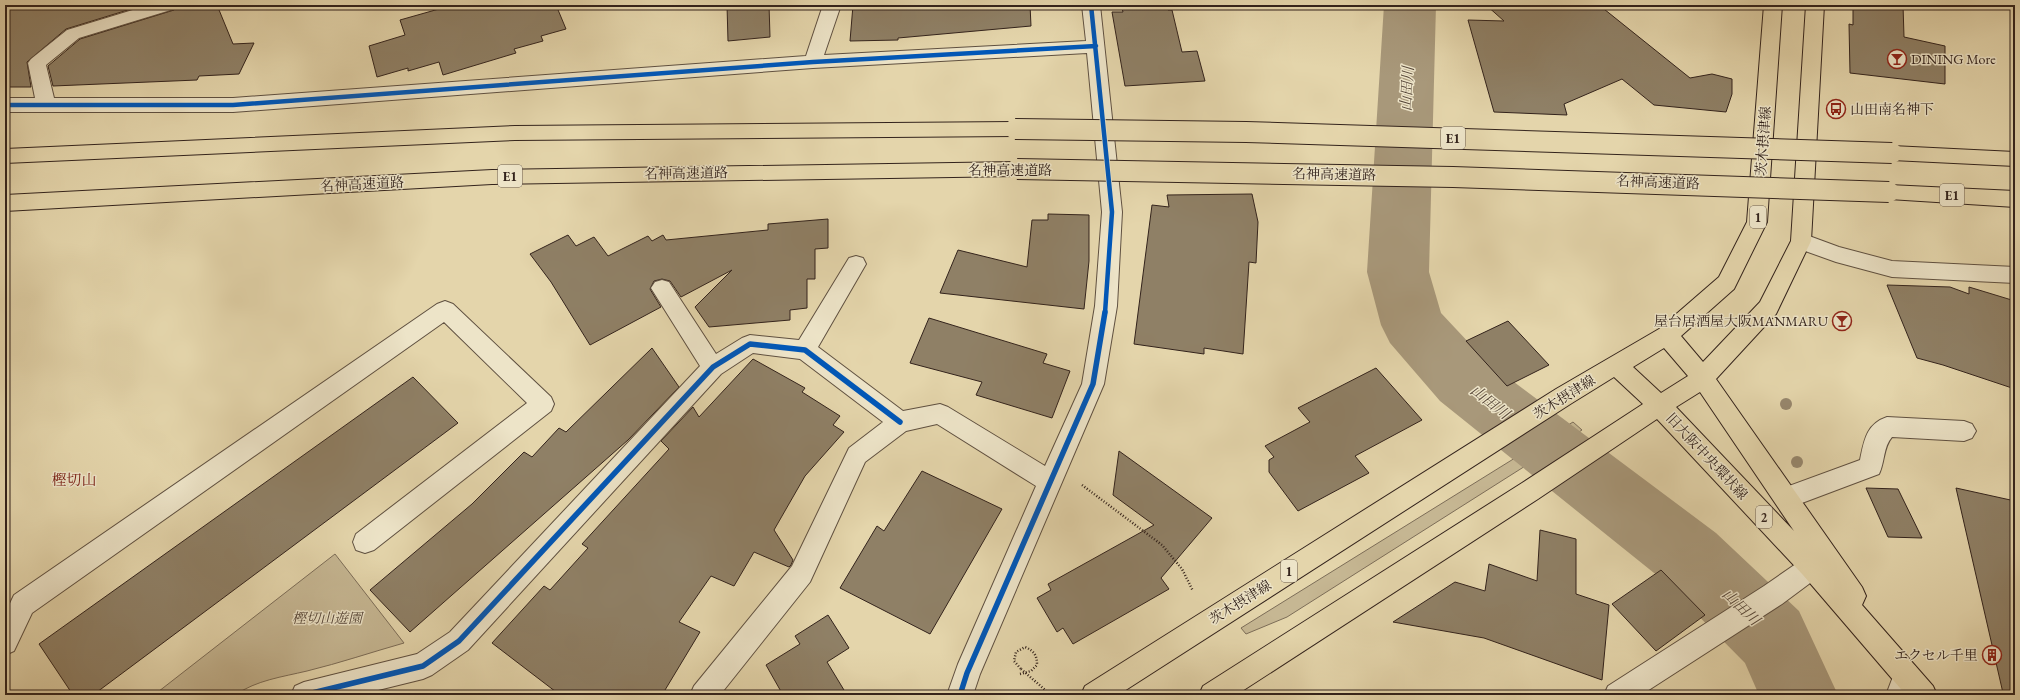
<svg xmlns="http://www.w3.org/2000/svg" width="2020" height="700" viewBox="0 0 2020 700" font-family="'EB Garamond','Noto Serif JP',serif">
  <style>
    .green { fill: #c6b793; stroke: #7c6d58 }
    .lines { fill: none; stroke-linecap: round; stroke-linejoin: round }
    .river { fill: #a8987a; fill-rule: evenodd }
    .building { fill: #8f8066; stroke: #33231c }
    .minor-casing { stroke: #5f5040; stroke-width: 2 }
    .major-casing { stroke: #33231c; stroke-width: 2 }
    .highway-casing { stroke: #33231c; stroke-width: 2 }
    .path { stroke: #33231c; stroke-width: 2.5; stroke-dasharray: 1 2; stroke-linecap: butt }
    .minor { fill: #ede4c8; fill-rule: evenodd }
    .major { fill: #e4d5ab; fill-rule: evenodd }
    .highway { fill: #e4d5ab; fill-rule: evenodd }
    .highway-bridge-casing { stroke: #33231c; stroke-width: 22; stroke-linecap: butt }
    .path-bridge { stroke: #33231c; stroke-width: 2.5; stroke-dasharray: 1 2; stroke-linecap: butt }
    .highway-bridge { stroke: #e4d5ab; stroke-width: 20 }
    .cycleway-far1-casing { stroke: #ede4c8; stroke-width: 6 }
    .cycleway-casing { stroke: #ede4c8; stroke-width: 8 }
    .cycleway-far1 { stroke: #0057b8; stroke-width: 4.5 }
    .cycleway { stroke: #0057b8; stroke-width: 5.5 }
    .tree { fill: #97876d }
    .labels { text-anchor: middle; stroke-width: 3; stroke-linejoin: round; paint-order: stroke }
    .shield { fill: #ede4c8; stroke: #6b5d50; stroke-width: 1 }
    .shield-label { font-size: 13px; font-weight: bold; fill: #33231c }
    .poi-label { font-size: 14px; fill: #33231c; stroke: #ede4c8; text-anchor: start }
    .street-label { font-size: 14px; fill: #33231c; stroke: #ede4c8 }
    .park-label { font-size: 14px; font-style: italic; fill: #58483a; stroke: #ede4c8 }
    .water-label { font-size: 15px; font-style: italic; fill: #564638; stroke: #ede4c8 }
    .neighbourhood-label { font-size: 15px; fill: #7a1f14; stroke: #ede4c8 }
  </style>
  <rect width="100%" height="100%" fill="#e4d5ab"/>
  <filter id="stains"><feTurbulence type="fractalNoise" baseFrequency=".005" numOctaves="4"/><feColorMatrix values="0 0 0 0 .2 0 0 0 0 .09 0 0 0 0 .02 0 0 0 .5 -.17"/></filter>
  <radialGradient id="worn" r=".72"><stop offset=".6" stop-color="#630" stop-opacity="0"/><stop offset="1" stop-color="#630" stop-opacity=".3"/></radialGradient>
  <!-- green -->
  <path class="green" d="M1573,422L1582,430L1287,617L1246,634L1241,628Z
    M335,554L404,643C372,652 340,663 307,671C282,677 257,680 235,695H154Z"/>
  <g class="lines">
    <!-- river -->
    <path class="river" d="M1384,5H1436L1429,272L1441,313L1486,361L1716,533L1799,611L1838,695H1759L1745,663L1664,581L1440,401L1390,343L1381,325L1367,272Z"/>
  </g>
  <!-- building -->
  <path class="building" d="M5,5H144L66,29L27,62L31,87H5Z
    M178,5H217L233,44L254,43L239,74L199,76L197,80L53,86L48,66L80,39L174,10Z
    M453,5H556L566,29L541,36L543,41L514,49L516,53L443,75L439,62L408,71V68L377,77L369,46L405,35L400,20Z
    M727,5H769L770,37L728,41Z
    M853,5H1030L1031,26L898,38V40L850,41Z
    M1121,5H1167L1168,10H1172L1182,52L1197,51L1205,81L1125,86L1112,12H1123Z
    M1486,5H1599L1690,78L1712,74L1732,79V94L1726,112L1654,105L1622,79L1564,104L1567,115L1494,112L1468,20L1504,21Z
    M1853,5H1903L1904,37L1945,46V84L1850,73L1849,24L1853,25Z
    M1252,194L1258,222L1256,263L1249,262L1243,354L1204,348V354L1134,344L1152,205L1169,207L1167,195Z
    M1048,214L1089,215V261L1084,309L940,293L958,250L1027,267L1032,220H1048Z
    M828,219V248L815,249V279H807V308L790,310V320L709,327L695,307L732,270L681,297L670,281L662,279L654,281L650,289L661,307L590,345L551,282L530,254L568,235L576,246L594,237L608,256L648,236L652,241L663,235L666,240L768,230V224Z
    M1887,285L1950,287L1969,294V287L2015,301V389L1943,365L1917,358Z
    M929,318L1047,354L1043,363L1070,371L1052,418L976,395L982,382L910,363Z
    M1508,321L1549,365L1507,386L1466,341Z
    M652,348L679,387L628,440L410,632L370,590L472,504L524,452L532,457L559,428L566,432Z
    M753,359L805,388L802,392L840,416L833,425L844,432L805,476L774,530L793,560L791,565L789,567L754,552L734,586L711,576L679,622L700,632L662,695H560L492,643L544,586L550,590L588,548L582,544L669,449L661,441L693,407L699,417Z
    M1376,368L1422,420L1355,456L1369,473L1298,511L1269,472V460L1274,457L1265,446L1310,422L1298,408Z
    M413,377L458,423L93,695H73L39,644Z
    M1119,451L1212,518L1161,578L1169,589L1073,644L1063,628L1057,632L1037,598L1051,590L1048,584L1154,525L1113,495Z
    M922,471L1002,509L930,634L840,588L877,526L884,531Z
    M1866,488L1898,489L1922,538L1888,537Z
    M1956,488L2015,501V692L2003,693Z
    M1540,530L1576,539V594L1609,605L1602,680L1484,638L1393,622L1455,582L1485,591L1489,564L1537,581Z
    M1661,570L1705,615L1656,651L1612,604Z
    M828,615L849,648L827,662L847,695H783L766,665L800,644L795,636Z"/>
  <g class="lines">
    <!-- minor casing -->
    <g class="minor-casing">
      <path id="minor" d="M149,5H177L174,9L79,38L46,65L54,98H233L806,56L823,5H841L824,55L1086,41L1082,5H1100L1122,212L1117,306L1104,384L980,674L973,695H947L958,664L1036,486L937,424L906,431L865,462L810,582L720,695H690L694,686L792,566L849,448L883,422L800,359L753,353L721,374L468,650L432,675L423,679L358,695H291L295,686L304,682L417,654L450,632L700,366L651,288L655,282L662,280L669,282L716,354L742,338L750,335L799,340L849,258L856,256L863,258L866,264L818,347L903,411L940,404L948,407L1045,466L1082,384L1095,306L1102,212L1087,53L813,68L233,112H5V98H35L28,63L31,59L67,30Z
        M1801,233L1839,247L1892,261L2015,267V283L1892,277L1836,262L1794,247L1791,241L1794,235Z
        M445,301L453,304L551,397L554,404L551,411L374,550L365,553L356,550L353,542L356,534L527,403L444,322L32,613L14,651L5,655V614L14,595L437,304Z
        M1887,417L1964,421L1972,424L1976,431L1972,438L1964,441L1892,437C1883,447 1885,462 1879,474L1786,509L1778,506L1774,498L1778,490L1860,460C1864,441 1866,424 1887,417Z
        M1812,555L1821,559L1824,567L1821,575L1782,604L1641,695H1604L1608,686L1764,586L1803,559Z
        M1906,662L1915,666L1919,675L1912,695H1886L1897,666Z"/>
    </g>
    <!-- major casing -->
    <g class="major-casing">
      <path id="major" d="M1764,5H1782L1767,222L1734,289L1681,336L1703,362L1760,302L1791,241L1806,5H1824L1811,241L1776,314L1716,379L1862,587L1866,596L1862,605L1933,686L1937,695H1906L1803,575L1657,419L1538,499L1236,695H1199L1203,686L1522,483L1643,404L1614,377L1572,403L1118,695H1081L1085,686L1556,389L1659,329L1719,277L1747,222ZM1664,348L1688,376L1661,393L1633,367ZM1700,392L1794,531L1676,407Z"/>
    </g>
    <!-- highway casing -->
    <g class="highway-casing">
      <path id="highway" d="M1015,122L1022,124L1025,129L1022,134L1015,136L515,140L5,163V149L515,126Z
        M1892,146L2015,152V166L1892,160L1885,158L1882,153L1885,148Z
        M1017,162L1024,164L1027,169L1024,174L1017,176L492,184L5,211V195L492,170Z
        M1889,185L2015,191V207L1889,199L1882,197L1879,192L1882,187Z"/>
    </g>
    <!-- path -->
    <path class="path" d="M1082,485L1162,545L1182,569L1193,591
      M1020,674L1031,671L1037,665C1037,655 1034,651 1025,647L1016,652L1014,661L1021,669"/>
    <!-- minor -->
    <use href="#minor" class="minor"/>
    <!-- major -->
    <use href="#major" class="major"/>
    <!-- highway -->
    <use href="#highway" class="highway"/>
    <!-- highway-bridge casing -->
    <g class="highway-bridge-casing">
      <path id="highway-bridge" d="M1015,129L1246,132L1892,153
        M1017,169L1453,177L1889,192"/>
    </g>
    <!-- path-bridge -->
    <path class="path-bridge" d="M1021,669L1051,695"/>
    <!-- highway-bridge -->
    <use href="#highway-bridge" class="highway-bridge"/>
    <!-- cycleway-far1 casing -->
    <g class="cycleway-far1-casing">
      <path id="cycleway-far1" d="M1091,5L1112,212L1105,313
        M5,105H233L813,62L1096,46"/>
    </g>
    <!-- cycleway casing -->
    <g class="cycleway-casing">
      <path id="cycleway" d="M304,695L423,666L459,641L713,367L750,344L805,350L900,422
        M960,695L967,673L1093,384L1105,312"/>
    </g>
    <!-- cycleway-far1 -->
    <use href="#cycleway-far1" class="cycleway-far1"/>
    <!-- cycleway -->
    <use href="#cycleway" class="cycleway"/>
  </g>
  <!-- trees -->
  <g class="tree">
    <circle cx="1786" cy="404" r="6"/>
    <circle cx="1797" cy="462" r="6"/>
  </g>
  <!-- icons -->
  <defs>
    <g id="bar-ring" transform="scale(1)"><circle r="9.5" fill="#ede4c8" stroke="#8f2418" stroke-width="1.5"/><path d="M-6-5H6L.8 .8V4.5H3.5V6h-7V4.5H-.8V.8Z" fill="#8f2418"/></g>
    <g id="bus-ring" transform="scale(1)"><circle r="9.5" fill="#ede4c8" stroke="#8f2418" stroke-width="1.5"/><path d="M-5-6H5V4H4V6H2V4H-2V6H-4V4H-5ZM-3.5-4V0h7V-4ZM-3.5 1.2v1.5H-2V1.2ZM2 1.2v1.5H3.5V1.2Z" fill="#8f2418"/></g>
    <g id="building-ring" transform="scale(1)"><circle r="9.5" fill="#ede4c8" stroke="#8f2418" stroke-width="1.5"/><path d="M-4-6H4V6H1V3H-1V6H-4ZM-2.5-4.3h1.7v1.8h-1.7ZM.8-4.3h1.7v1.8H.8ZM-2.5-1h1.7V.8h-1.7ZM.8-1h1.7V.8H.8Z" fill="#8f2418"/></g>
  </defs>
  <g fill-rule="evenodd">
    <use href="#bar-ring" x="1897" y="59"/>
    <use href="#bus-ring" x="1836" y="109"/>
    <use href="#bar-ring" x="1842" y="321"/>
    <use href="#building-ring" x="1992" y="655"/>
  </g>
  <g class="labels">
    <!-- shield labels -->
    <g class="shield">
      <rect x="1441" y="127" width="24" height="22" rx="3"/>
      <rect x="498" y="165" width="24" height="22" rx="3"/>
      <rect x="1940" y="184" width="24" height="22" rx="3"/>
      <rect x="1750" y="206" width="16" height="22" rx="3"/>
      <rect x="1756" y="506" width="16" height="22" rx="3"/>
      <rect x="1281" y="560" width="16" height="22" rx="3"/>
    </g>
    <g class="shield-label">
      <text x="1453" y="143">E1</text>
      <text x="510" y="181">E1</text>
      <text x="1952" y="200">E1</text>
      <text x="1758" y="222">1</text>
      <text x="1764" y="522">2</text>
      <text x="1289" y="576">1</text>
    </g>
    <!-- poi labels -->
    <g class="poi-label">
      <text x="1911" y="64">DINING More</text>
      <text x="1850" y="114">山田南名神下</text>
      <text x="1828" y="326" text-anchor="end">屋台居酒屋大阪MANMARU</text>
      <text x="1978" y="660" text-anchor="end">エクセル千里</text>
    </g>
    <!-- street labels -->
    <g class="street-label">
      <text transform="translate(1763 141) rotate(-86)" y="5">茨木摂津線</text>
      <text x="1010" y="175">名神高速道路</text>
      <text transform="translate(686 173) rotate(-1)" y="5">名神高速道路</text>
      <text transform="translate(1334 174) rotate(1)" y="5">名神高速道路</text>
      <text transform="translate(1658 182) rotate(2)" y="5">名神高速道路</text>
      <text transform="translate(362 184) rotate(-3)" y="5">名神高速道路</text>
      <text transform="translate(1564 397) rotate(-32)" y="5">茨木摂津線</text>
      <text transform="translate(1707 456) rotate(47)" y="5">旧大阪中央環状線</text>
      <text transform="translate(1240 602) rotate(-32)" y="5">茨木摂津線</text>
    </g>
    <!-- park labels -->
    <g class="park-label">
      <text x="327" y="623">樫切山遊園</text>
    </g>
    <!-- water labels -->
    <g class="water-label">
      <text transform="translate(1407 89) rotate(-87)" y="5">山田川</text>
      <text transform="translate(1490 402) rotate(38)" y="5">山田川</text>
      <text transform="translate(1741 607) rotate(44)" y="5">山田川</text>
    </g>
    <!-- neighbourhood labels -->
    <g class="neighbourhood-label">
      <text x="74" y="485">樫切山</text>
    </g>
  </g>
  <!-- margin -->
  <rect width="2020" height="700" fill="none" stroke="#e4d5ab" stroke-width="20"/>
  <rect x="6" y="6" width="2008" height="688" fill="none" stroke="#33231c" stroke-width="2"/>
  <rect x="10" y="10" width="2000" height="680" fill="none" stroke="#33231c"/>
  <rect width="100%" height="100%" filter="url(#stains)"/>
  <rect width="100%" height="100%" fill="url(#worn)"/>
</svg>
